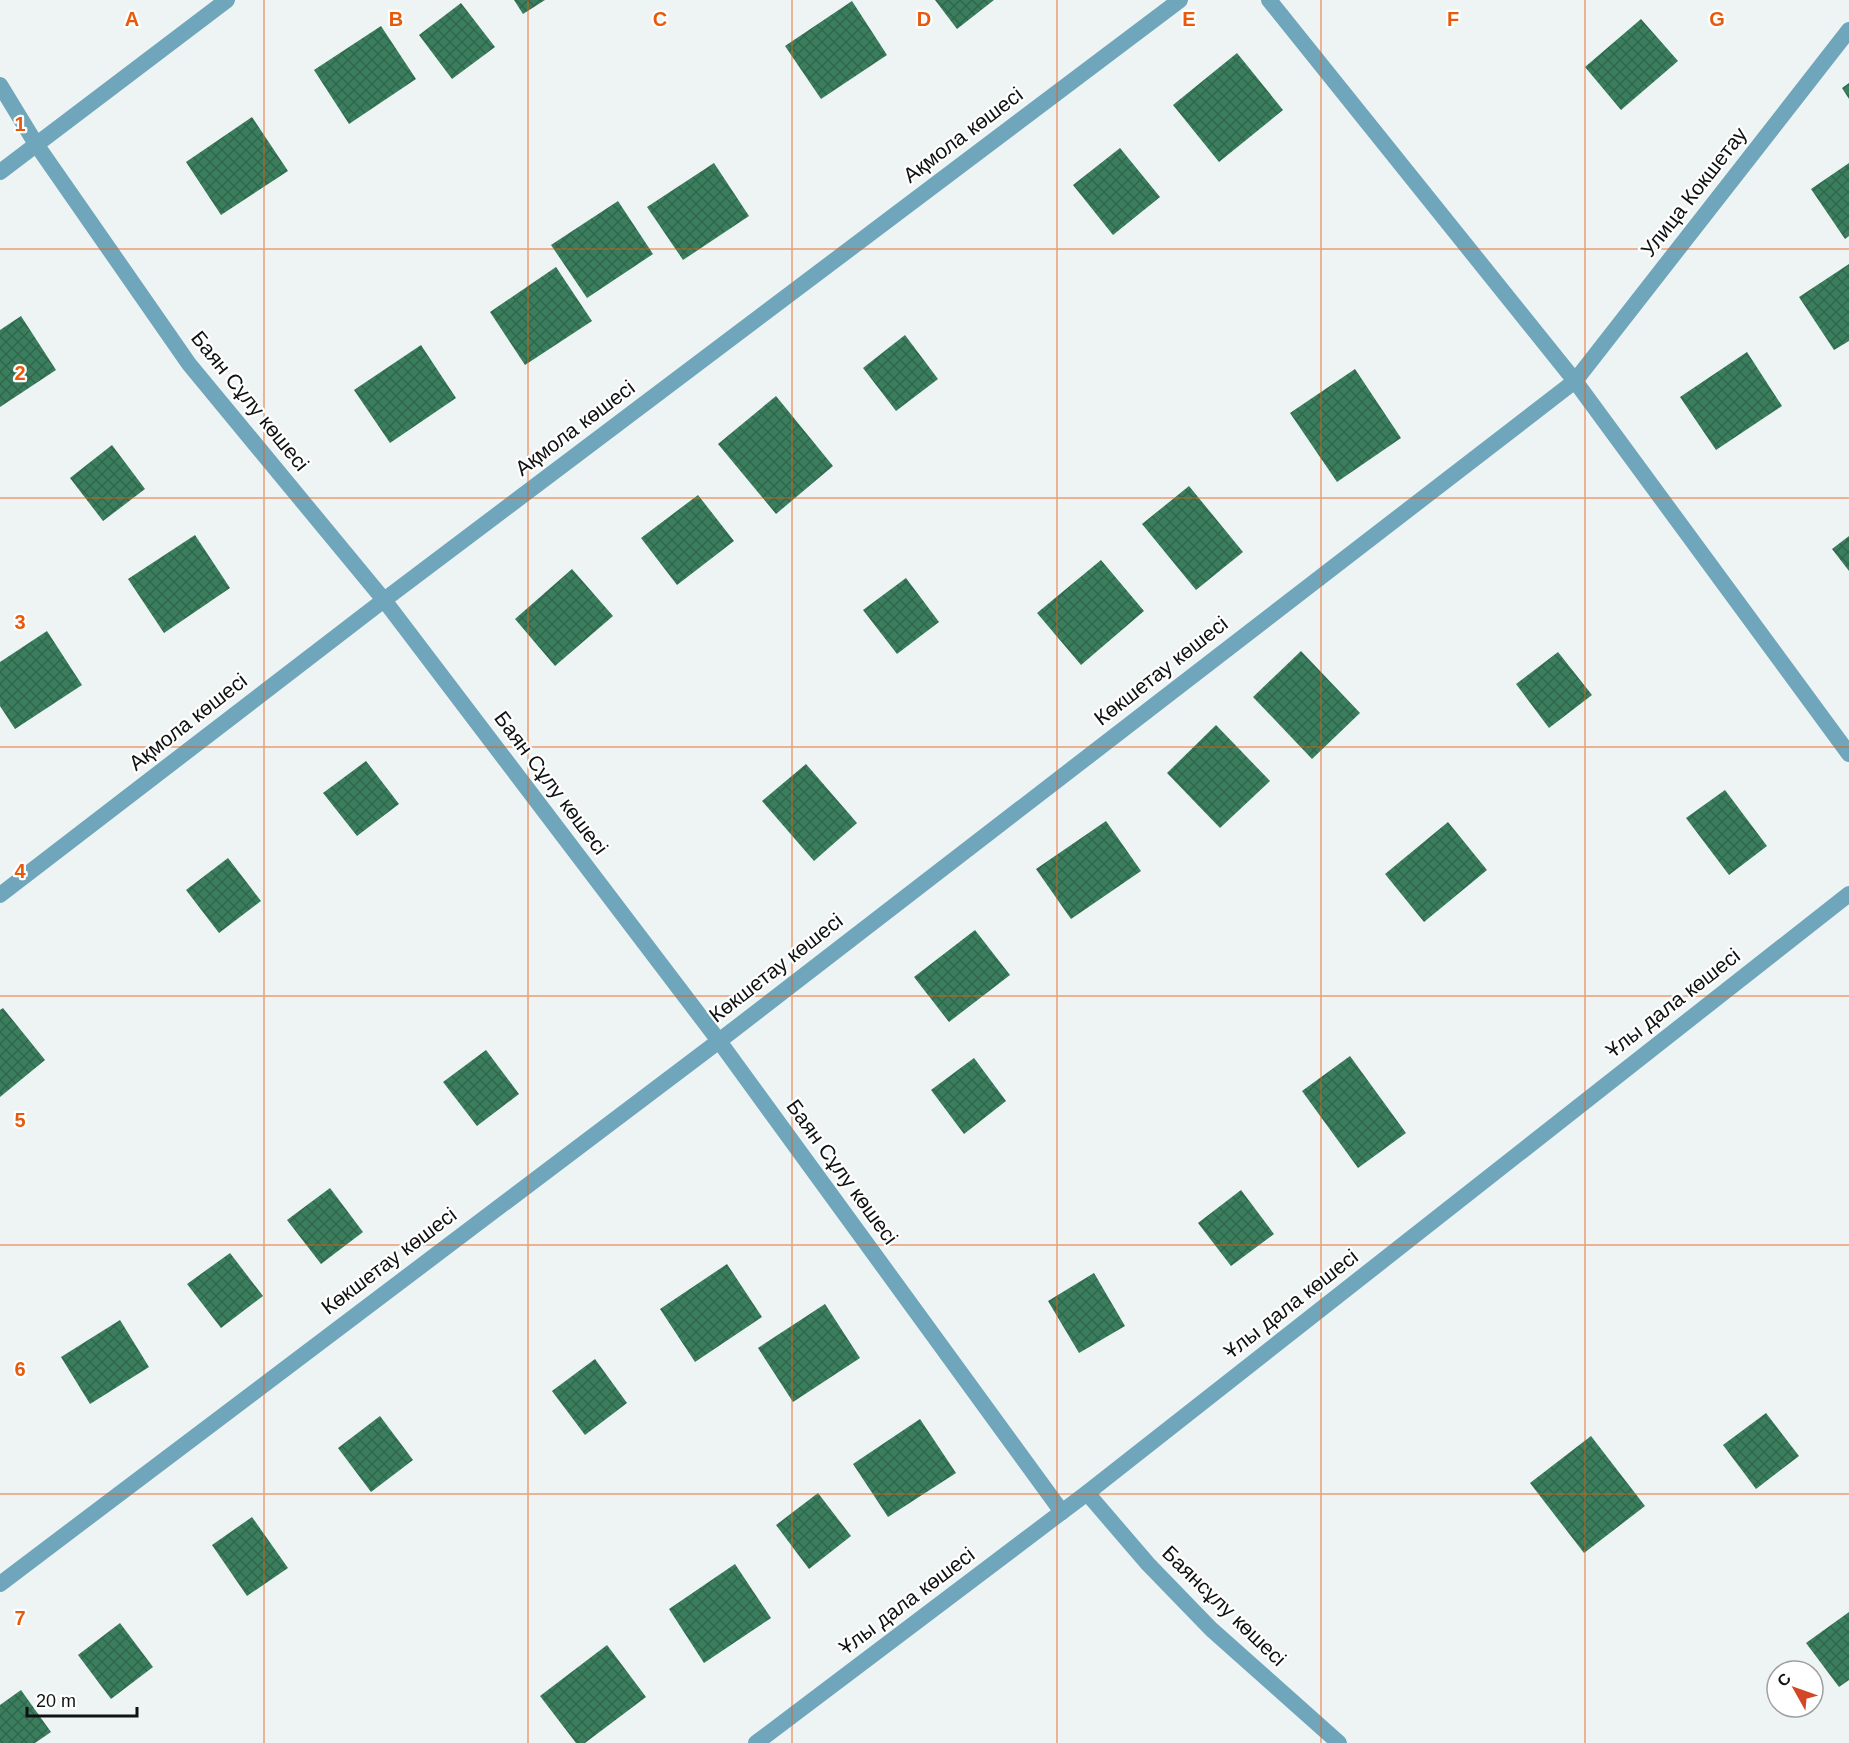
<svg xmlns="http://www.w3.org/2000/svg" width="1849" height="1743" viewBox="0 0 1849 1743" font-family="Arial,sans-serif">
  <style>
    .building { fill: url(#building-cross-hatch) }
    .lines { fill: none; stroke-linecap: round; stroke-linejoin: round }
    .service { stroke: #70a6bc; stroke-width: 16 }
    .minor { stroke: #70a6bc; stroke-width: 16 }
    .tertiary { stroke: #70a6bc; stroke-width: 16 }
    .grid { fill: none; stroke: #e8590c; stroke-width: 1.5; stroke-opacity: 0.55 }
    .labels { text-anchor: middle; stroke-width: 4.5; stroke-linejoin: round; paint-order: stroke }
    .street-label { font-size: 21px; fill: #101212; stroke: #fff }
    .grid-label { font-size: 20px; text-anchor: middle; font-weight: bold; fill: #e8590c; stroke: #fff; stroke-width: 4.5; stroke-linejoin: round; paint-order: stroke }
  </style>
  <defs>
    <pattern id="building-cross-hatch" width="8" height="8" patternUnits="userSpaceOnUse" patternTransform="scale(1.5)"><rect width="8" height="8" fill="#3b7e5e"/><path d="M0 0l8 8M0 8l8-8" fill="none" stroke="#30664c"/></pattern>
  </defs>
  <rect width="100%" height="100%" fill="#eef4f4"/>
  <!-- building -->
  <path class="building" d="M514,0H545L523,14Z
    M935,0H994L957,29Z
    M852,1L887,55L821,99L785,46Z
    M461,3L495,47L452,79L419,35Z
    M1641,19L1678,61L1621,110L1585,67Z
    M381,26L416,79L349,124L314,70Z
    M1237,53L1283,110L1219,162L1173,105Z
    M1849,83V99L1842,88Z
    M252,117L288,171L221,215L186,162Z
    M1120,148L1160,197L1113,235L1073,185Z
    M714,163L749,216L683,260L647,207Z
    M1849,163V236L1845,239L1811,189Z
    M618,201L653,254L587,298L551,245Z
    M1849,264V341L1834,350L1799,297Z
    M556,267L592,321L525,365L490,312Z
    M21,316L56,370L0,407V330Z
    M905,335L938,379L896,411L863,368Z
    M421,345L456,398L390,443L354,390Z
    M1747,352L1782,406L1716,450L1680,397Z
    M1355,369L1401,438L1337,482L1290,413Z
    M776,396L833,466L776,514L718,444Z
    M112,445L145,489L103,521L70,478Z
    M1189,486L1243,552L1196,590L1142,524Z
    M698,495L734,541L677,585L641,538Z
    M195,535L230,588L164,633L128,579Z
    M1849,536V571L1832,549Z
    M1101,560L1144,611L1081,665L1037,613Z
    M572,569L613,616L555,666L515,619Z
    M906,578L939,622L897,654L863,610Z
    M47,631L82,685L15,729L0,706V662Z
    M1301,651L1360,713L1312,759L1253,697Z
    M1558,652L1592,695L1549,728L1516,684Z
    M1216,725L1270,781L1220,828L1167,773Z
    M366,761L399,804L357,836L323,793Z
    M806,764L857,823L814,861L762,801Z
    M1725,790L1767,846L1729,875L1686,818Z
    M1106,821L1141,871L1071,919L1036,869Z
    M1448,822L1487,870L1424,922L1385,874Z
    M228,858L261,901L219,933L186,890Z
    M975,930L1010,975L949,1022L914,977Z
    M3,1008L45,1060L0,1097V1010Z
    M486,1050L519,1094L477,1126L443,1082Z
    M1350,1056L1406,1133L1358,1168L1302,1091Z
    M974,1058L1006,1101L964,1134L931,1090Z
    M330,1188L363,1232L321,1264L287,1220Z
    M1241,1190L1274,1234L1231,1266L1198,1223Z
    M230,1253L263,1296L221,1328L187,1284Z
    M727,1264L762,1317L695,1362L660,1309Z
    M1094,1273L1125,1326L1079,1353L1048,1301Z
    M825,1304L860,1358L793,1402L758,1348Z
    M120,1320L149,1367L90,1404L61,1357Z
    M595,1359L627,1403L585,1435L552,1391Z
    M1766,1413L1799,1456L1756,1489L1723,1445Z
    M380,1416L413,1460L371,1492L338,1448Z
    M920,1419L956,1473L888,1517L853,1464Z
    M1591,1436L1645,1506L1584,1553L1530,1483Z
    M818,1493L851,1536L809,1569L776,1525Z
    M252,1517L288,1568L247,1596L212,1545Z
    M735,1564L771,1618L704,1663L669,1609Z
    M1849,1612V1680L1839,1687L1806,1643Z
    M120,1623L153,1667L111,1699L78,1655Z
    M607,1645L646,1697L585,1743H576L540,1696Z
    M21,1690L51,1732L35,1743H0V1705Z"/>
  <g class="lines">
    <!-- service -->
    <path class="service" d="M1087,1493L1148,1564L1211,1629L1339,1743"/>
    <!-- minor -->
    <path class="minor" d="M1269,0L1575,381L1849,754
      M0,85L36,144L189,364L384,600L719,1041L1062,1512
      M0,172L227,0
      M0,895L384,600L1180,0
      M0,1584L719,1041L1575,381L1849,30"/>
    <!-- tertiary -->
    <path class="tertiary" d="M756,1743L1087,1493L1849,894"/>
  </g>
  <!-- grid -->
  <path class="grid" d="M264,0V1743M528,0V1743M792,0V1743M1057,0V1743M1321,0V1743M1585,0V1743M0,249H1849M0,498H1849M0,747H1849M0,996H1849M0,1245H1849M0,1494H1849"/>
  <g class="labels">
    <!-- street labels -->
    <g class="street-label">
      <text transform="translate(963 135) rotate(-37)" y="7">Ақмола көшесі</text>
      <text transform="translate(1694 192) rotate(-52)" y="7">Улица Кокшетау</text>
      <text transform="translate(250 401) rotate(51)" y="7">Баян Сұлу көшесі</text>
      <text transform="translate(575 428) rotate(-37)" y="7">Ақмола көшесі</text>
      <text transform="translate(1161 671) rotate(-38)" y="7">Көкшетау көшесі</text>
      <text transform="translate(188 722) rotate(-38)" y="7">Ақмола көшесі</text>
      <text transform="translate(551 783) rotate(53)" y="7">Баян Сұлу көшесі</text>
      <text transform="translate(776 968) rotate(-38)" y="7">Көкшетау көшесі</text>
      <text transform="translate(1673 1003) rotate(-38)" y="7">Ұлы дала көшесі</text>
      <text transform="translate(842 1172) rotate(54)" y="7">Баян Сұлу көшесі</text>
      <text transform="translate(389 1261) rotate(-37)" y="7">Көкшетау көшесі</text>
      <text transform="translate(1291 1304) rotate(-38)" y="7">Ұлы дала көшесі</text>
      <text transform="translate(907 1601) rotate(-37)" y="7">Ұлы дала көшесі</text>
      <text transform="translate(1224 1606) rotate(44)" y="7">Баянсұлу көшесі</text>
    </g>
  </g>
  <g class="grid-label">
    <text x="132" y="26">A</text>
    <text x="396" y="26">B</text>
    <text x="660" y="26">C</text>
    <text x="924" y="26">D</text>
    <text x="1189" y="26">E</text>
    <text x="1453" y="26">F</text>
    <text x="1717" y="26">G</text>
    <text x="20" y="131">1</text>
    <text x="20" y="380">2</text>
    <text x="20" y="629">3</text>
    <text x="20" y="878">4</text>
    <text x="20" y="1127">5</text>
    <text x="20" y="1376">6</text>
    <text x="20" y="1625">7</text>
  </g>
  <!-- north arrow -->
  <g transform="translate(1795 1689) rotate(310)"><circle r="28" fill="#ffffff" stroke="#9fa0a0" stroke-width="1.5"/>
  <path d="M0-4.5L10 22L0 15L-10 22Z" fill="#d14727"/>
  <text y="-9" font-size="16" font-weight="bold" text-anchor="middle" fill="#101212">С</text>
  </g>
  <!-- scale -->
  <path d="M27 1707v9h110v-9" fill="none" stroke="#101212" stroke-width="3"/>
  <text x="36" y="1707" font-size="18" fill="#101212" stroke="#ffffff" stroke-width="4.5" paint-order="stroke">20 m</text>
</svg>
